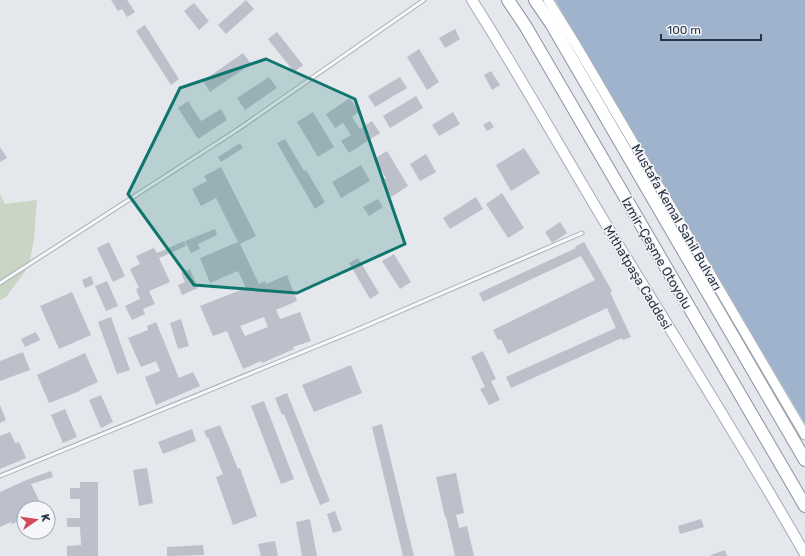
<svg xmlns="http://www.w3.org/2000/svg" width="805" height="556" viewBox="0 0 805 556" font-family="Rubik,sans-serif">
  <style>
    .green { fill: #c9d6c5 }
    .water { fill: #9fb4cc }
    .building { fill: #bbc0ca; fill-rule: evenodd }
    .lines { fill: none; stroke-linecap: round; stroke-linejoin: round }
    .service-casing { stroke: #a9aeb7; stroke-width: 5 }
    .secondary-casing { stroke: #a9aeb7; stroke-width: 11 }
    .primary-casing { stroke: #a3abb8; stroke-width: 12 }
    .motorway-casing { stroke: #8b94a3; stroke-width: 14 }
    .service { stroke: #f7f8fa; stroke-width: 3 }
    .secondary { stroke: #fff; stroke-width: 9 }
    .primary { stroke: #fff; stroke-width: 10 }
    .motorway { stroke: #fff; stroke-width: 12 }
    .marked { fill: #0f766e; fill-opacity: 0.2; stroke: #0f766e; stroke-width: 3; stroke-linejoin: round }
    .labels { text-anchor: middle; stroke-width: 3; stroke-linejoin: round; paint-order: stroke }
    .street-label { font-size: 13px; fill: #2b3445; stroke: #f4f6f9 }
  </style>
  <rect width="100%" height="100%" fill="#e4e7ec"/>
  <!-- green -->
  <path class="green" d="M0,194L5,204L37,200L34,238L29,266L6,297L0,300Z"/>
  <!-- water -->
  <path class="water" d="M555,0H805V424Z"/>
  <!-- building -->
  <path class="building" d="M111,0H127L135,12L127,17L122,9L118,11Z
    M246,0L254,9L226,34L218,25Z
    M194,3L209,21L199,30L184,11Z
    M145,25L179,79L171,85L136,31Z
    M455,29L460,39L445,48L439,38Z
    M277,32L303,65L294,72L268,39Z
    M419,49L439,82L427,90L407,57Z
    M243,53L251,64L210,92L203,81Z
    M491,71L500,85L492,90L484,75Z
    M269,77L277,88L245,110L237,98Z
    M400,77L407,88L375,107L368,96Z
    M416,96L423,108L390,128L383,116Z
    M350,98L359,112L352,117L360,129L372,121L380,133L349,153L341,141L351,135L343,123L335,128L326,114Z
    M188,101L201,121L221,109L227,120L198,139L178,108Z
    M313,112L334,147L318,157L297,122Z
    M453,112L460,124L439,136L432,125Z
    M490,121L494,127L487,131L483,125Z
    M285,139L304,171L306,170L325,202L315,209L277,143Z
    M240,143L243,148L221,162L218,157Z
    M0,147L7,158L0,162Z
    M524,148L540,173L511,191L496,165Z
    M387,151L408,186L391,197L381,181L386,178L374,159Z
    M426,154L436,172L420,181L410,164Z
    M361,165L370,181L341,198L332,182Z
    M221,167L256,236L240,244L259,284L265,281L266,284L287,275L297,301L276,310L280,319L300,312L311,341L293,347L294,349L262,363L261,361L243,369L227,331L213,336L200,306L246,288L238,271L210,283L200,258L238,242L216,198L201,206L192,189L207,181L204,176ZM264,317L268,327L245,336L240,326Z
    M502,193L524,228L508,238L486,204Z
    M476,197L483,209L450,229L443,218Z
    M378,199L383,207L369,216L363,207Z
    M560,222L567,233L552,243L545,232Z
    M215,229L217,235L198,244L200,249L191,253L185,241Z
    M184,241L186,246L159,258L170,282L149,291L155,304L143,309L145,314L132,320L125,306L140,299L136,289L139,288L130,269L140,264L136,256L154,248L157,253Z
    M109,242L125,276L113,282L97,248Z
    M584,242L612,291L610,292L631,337L623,340L622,338L511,388L506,377L616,328L607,308L508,354L501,339L498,340L493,330L595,280L581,256L483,302L479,293L576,248L575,247Z
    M394,254L411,282L400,289L382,261Z
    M358,258L379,293L370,299L349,263Z
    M190,269L198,288L182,295L178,285L185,282L181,273Z
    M91,276L94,284L85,288L82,280Z
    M107,281L118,306L106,311L95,286Z
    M72,292L91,335L59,349L40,306Z
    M111,317L130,370L117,374L98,322Z
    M181,319L189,346L178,349L170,323Z
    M156,322L179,378L193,372L200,386L156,405L145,377L160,371L156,361L141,367L128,338L148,330L147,326Z
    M36,332L40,340L25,347L21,339Z
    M483,351L496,379L491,381L500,400L489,405L480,389L485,387L471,357Z
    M23,352L30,370L0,381V361Z
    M85,353L98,382L80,390V391L49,403L37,375Z
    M351,365L362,393L314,412L302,385Z
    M287,393L330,501L320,505L284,414L282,415L275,398Z
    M101,395L113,422L101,428L89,400Z
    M264,401L294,479L281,484L251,406Z
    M0,405L6,420L0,423Z
    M65,409L77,437L63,443L51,415Z
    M382,424L414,556H403L372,427Z
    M220,425L238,469L240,468L257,516L233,525L216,477L223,474L208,437L207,438L204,431Z
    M192,429L196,441L163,454L158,442Z
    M10,432L15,443L19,442L26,458L0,469V436Z
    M147,468L153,503L139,506L133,470Z
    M51,471L53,477L31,484L43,508H24V518L12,524L11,522L0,527V492L29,479Z
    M456,473L464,513L456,515L459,528L467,526L474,556H455L446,517H445L436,477Z
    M80,482H98V556H67V546L81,545L80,527H67V518H80V499H70V488H80Z
    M335,511L342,530L333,533L327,514Z
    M310,519L317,556H302L296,522Z
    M701,519L704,527L680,534L678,526Z
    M275,541L278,556H261L258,544Z
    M203,545L204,555L167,556V547Z
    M725,550L727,556H711V555Z"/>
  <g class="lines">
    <!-- service casing -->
    <g class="service-casing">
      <path id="service" d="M0,283L237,130L424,0
        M0,476L361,328L582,233"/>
    </g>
    <!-- secondary casing -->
    <g class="secondary-casing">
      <path id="secondary" d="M548,0L576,45L805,435"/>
    </g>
    <!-- primary casing -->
    <g class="primary-casing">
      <path id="primary" d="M472,0C519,74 562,151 607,226C673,335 742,443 805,554"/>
    </g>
    <!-- motorway casing -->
    <g class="motorway-casing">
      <path id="motorway" d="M508,0L526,27L805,506
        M535,0L552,25L805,460"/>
    </g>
    <!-- service -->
    <use href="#service" class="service"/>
    <!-- secondary -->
    <use href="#secondary" class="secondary"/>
    <!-- primary -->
    <use href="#primary" class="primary"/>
    <!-- motorway -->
    <use href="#motorway" class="motorway"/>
  </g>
  <!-- marked area -->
  <path class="marked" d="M266,59L355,99L405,244L297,293L194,285L128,194L180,88Z"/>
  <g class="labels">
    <!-- street labels -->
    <g class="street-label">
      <text transform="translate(677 217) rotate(60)" y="5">Mustafa Kemal Sahil Bulvarı</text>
      <text transform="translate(657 253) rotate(60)" y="5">İzmir-Çeşme Otoyolu</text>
      <text transform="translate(638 277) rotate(59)" y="5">Mithatpaşa Caddesi</text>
    </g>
  </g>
  <!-- north arrow -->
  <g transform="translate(36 520) rotate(77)"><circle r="19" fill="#f4f6f9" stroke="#a4a8b1"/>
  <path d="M0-3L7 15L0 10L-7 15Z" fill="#d1495b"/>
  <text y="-6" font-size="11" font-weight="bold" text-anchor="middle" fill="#2b3445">K</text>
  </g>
  <!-- scale -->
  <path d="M661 34v6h100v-6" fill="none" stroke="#2b3445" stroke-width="2"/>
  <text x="667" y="34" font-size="12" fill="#2b3445" stroke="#f4f6f9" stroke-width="3" paint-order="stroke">100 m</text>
</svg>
